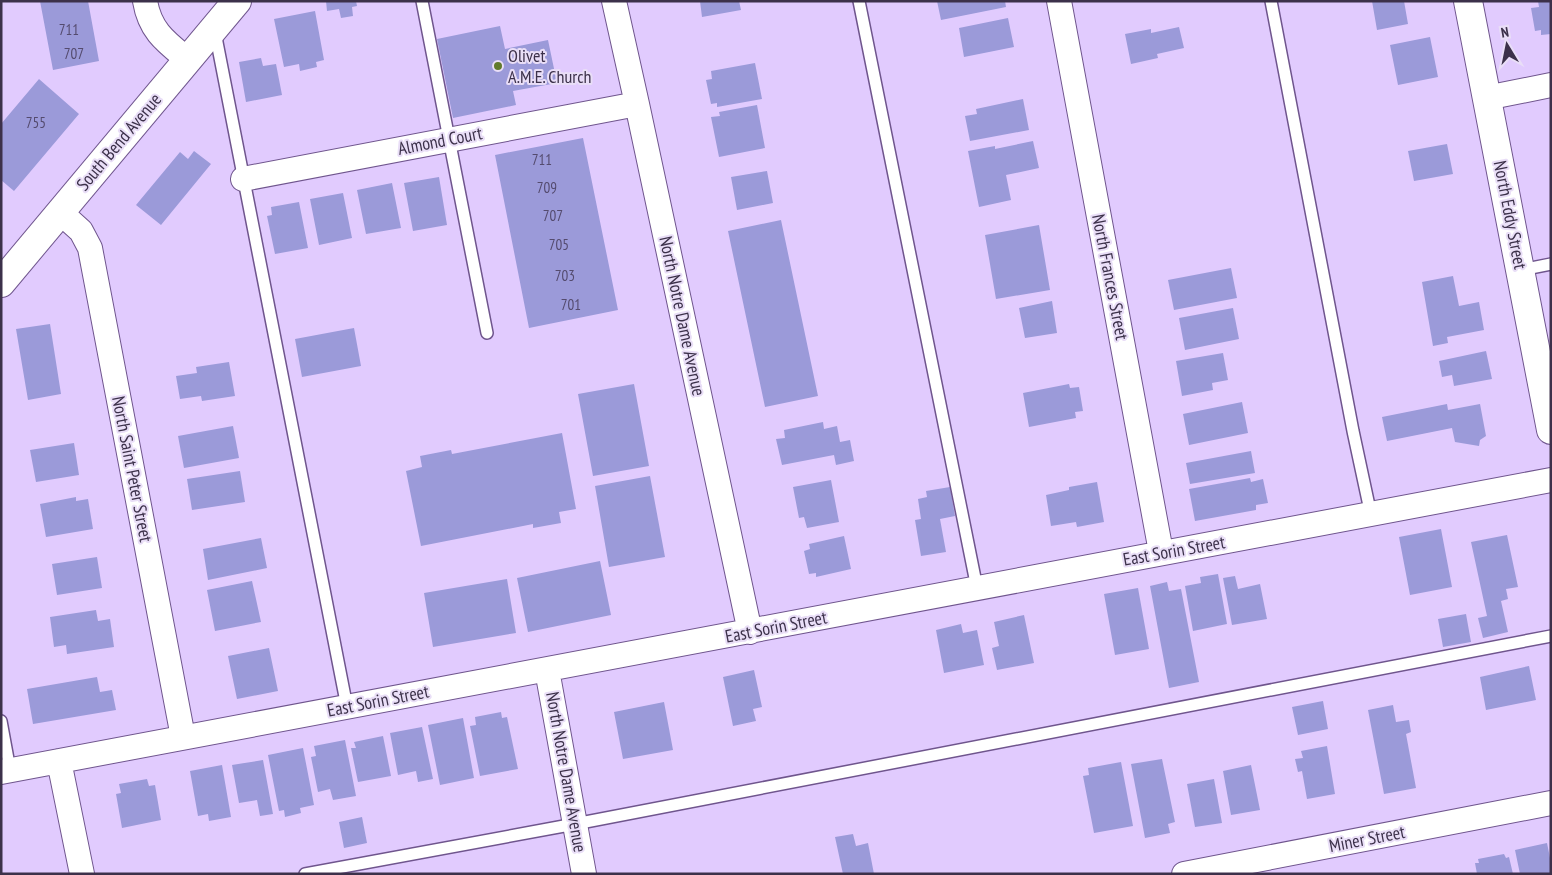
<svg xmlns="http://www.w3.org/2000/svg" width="1552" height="875" viewBox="0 0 1552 875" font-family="'PT Sans Narrow',sans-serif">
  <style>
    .building { fill: #9b9ad9 }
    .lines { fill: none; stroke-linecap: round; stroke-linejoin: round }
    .lane-casing { stroke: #6f558d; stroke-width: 14 }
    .street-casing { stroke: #6f558d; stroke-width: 26 }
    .secondary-casing { stroke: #6f558d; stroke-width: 30 }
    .primary-casing { stroke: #6f558d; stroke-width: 30 }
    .lane { stroke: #fff; stroke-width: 11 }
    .street { stroke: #fff; stroke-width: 24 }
    .secondary { stroke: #fff; stroke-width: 28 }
    .primary { stroke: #fff; stroke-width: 28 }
    .poi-dot { fill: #617a2c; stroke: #e9def7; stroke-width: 2 }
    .labels { text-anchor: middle; stroke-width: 4; stroke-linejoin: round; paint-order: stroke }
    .number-label { font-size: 15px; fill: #544b6e }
    .poi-label { font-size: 18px; fill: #3c314a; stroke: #e9def7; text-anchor: start }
    .street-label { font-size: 18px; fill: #3c314a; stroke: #e9def7 }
  </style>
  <rect width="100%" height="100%" fill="#e1cbfe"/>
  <!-- building -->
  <path class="building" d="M40,1H88L99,61L53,70Z
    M326,1H356L357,6L352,7L353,16L341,18L339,9L327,11Z
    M700,1H739L741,10L702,17Z
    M937,1H1005L1006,7L941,20Z
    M1372,1H1404L1408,24L1377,30Z
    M1538,1H1551V34L1541,35V30L1535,31L1531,8L1539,7Z
    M315,11L324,60L316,62L317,67L300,71L299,64L284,67L274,19Z
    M1008,18L1014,47L964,57L959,28Z
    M500,26L505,49L548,40L557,83L513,91L516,105L453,118L437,39Z
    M1179,27L1184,48L1157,54L1158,58L1131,64L1125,34L1151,29V33Z
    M1430,37L1438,77L1398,85L1390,45Z
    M261,58L263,66L276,64L282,95L246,102L239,62Z
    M755,63L762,99L717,107V103L711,104L706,80L712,79L711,71Z
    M39,79L79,114L14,191L1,180V124Z
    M1023,99L1029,130L970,141L965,116L977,114L976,109Z
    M757,105L765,148L719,157L711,117L720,116L719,112Z
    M583,138L618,310L529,328L495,155Z
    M1033,141L1039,168L1006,175L1011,200L979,207L968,151L995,146V149Z
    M1447,144L1453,174L1414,181L1408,151Z
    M194,151L211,164L161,225L136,205L180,152L188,159Z
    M767,171L773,203L737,210L731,177Z
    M439,177L447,225L413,231L404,183Z
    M392,183L401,228L366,234L357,190Z
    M343,193L352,238L319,245L310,199Z
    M299,202L308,248L275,254L267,216L272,215L271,207Z
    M781,220L818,396L765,407L728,231Z
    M1039,225L1050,290L996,299L985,235Z
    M1231,268L1237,298L1174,310L1168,280Z
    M1453,276L1459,306L1479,302L1484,330L1447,337L1448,343L1433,346L1422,282Z
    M1052,301L1057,333L1025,338L1019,308Z
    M1233,308L1239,339L1185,350L1179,318Z
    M50,324L61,394L28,400L16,329Z
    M354,328L361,366L302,377L295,339Z
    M1486,351L1492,379L1454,386L1452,375L1442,377L1439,361Z
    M1223,353L1228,380L1212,383L1213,390L1182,396L1176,361Z
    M229,362L235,396L202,401L201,396L180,399L176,376L197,373L196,367Z
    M634,384L649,466L593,476L578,394Z
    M1069,384L1070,388L1079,387L1083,411L1075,412L1076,418L1029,427L1023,393Z
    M1242,402L1248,433L1189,445L1183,414Z
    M1447,404L1448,410L1480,404L1486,436L1480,440L1479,446L1455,442L1452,428L1387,441L1382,417Z
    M823,422L824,429L837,426L840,442L850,440L854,461L836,465L834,455L782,465L776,439L785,438L784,430Z
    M233,426L239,458L184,468L178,436Z
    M562,433L576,509L559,512L561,523L533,528V524L421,546L406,471L422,467L420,456L451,450L452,454Z
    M74,443L79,475L36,482L30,450Z
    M1251,451L1255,473L1190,484L1186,463Z
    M240,471L245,502L192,510L187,479Z
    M650,476L665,557L609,567L595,486Z
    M1250,478L1251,482L1263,479L1268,503L1256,505V510L1195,521L1189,489Z
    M831,480L839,522L807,528L804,517L799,518L793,487Z
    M1097,482L1104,522L1077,527L1076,522L1051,526L1046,495L1069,490V487Z
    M950,487L955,516L940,519L946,552L921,556L915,520L921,519L918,499L927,497L926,491Z
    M76,497V501L88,499L93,529L46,537L40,504Z
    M1441,529L1452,587L1410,595L1399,537Z
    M1507,535L1518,587L1506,589L1508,599L1501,601L1508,632L1483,638L1478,618L1487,616L1471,542Z
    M844,536L851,569L816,577V573L809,574L804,551L810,549L809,544Z
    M261,538L267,568L208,580L203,549Z
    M97,557L102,588L57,595L52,564Z
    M600,561L611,615L528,632L517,578Z
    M1218,574L1227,624L1193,631L1185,586L1201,583L1200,577Z
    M1235,576L1238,589L1260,584L1267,619L1232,625L1223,578Z
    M507,579L516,633L433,647L424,593Z
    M252,581L261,622L215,631L207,590Z
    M1167,582L1169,591L1181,589L1199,682L1169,688L1150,586Z
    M1138,588L1149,649L1115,655L1104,594Z
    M96,610L98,621L110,619L114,647L67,654L66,645L54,647L50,617Z
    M1466,614L1471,642L1443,647L1438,619Z
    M1024,615L1034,663L997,670L992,648L999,646L994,622Z
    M961,624L963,633L977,630L984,665L944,673L936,630Z
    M269,648L278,691L237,699L228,656Z
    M1529,666L1536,700L1486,710L1480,677Z
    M754,670L762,707L753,709L756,721L733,726L723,677Z
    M97,677L100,692L112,690L116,710L33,724L27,689Z
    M1323,701L1328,729L1298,735L1292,707Z
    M664,702L673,750L623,759L614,712Z
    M1393,705L1396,722L1409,720L1411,732L1406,734L1416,788L1384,794L1368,710Z
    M501,712L502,718L507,717L518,769L480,776L470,726L476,725L475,717Z
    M463,718L474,778L440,785L428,725Z
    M422,727L433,779L418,782L416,771L398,775L390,733Z
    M383,736L391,776L358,782L351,748H356L354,742Z
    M345,740L356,796L333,800L330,789L318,792L311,757L316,756L314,746Z
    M1327,746L1335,794L1307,799L1302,771L1298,772L1295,759L1303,758L1301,751Z
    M303,748L314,805L300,808L301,813L285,817L284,810L279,811L268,755Z
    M1162,759L1175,822L1168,824L1170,833L1145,838L1131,764Z
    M263,760L273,814L260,816L257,800L239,803L232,765Z
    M1121,762L1133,826L1094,833L1083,776L1089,775L1088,768Z
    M222,765L231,817L209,821L208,814L198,816L190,771Z
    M1251,765L1260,810L1231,815L1223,771Z
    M147,779L149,786L155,785L161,820L122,828L116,794L121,793L119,784Z
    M1214,779L1222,823L1195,827L1187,784Z
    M362,817L367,843L344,848L339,822Z
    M853,834L856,846L868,843L874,874H843L835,837Z
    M1547,843L1551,863V874H1520L1515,850Z
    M1504,854L1506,858L1509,857L1513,874H1477L1475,863H1479L1478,859Z"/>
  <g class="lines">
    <!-- lane casing -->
    <g class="lane-casing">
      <path id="lane" d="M422,1L487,333
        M859,1L977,588
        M1271,1L1353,431L1371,515
        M215,32L347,707
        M1521,270L1551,264
        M1,721L10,770
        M305,874L575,824L1551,636"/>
    </g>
    <!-- street casing -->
    <g class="street-casing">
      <path id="street" d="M145,1C150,31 166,42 188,60
        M614,1L637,104L750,632
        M1059,1L1161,552
        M1486,98L1551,85
        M243,179L637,104
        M60,212L81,231L90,248L183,737
        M547,670L584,874
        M59,761L82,874
        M1,772L1551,480
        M1184,874L1551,803"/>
    </g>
    <!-- secondary casing -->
    <g class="secondary-casing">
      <path id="secondary" d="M1,283L237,1"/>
    </g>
    <!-- primary casing -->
    <g class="primary-casing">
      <path id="primary" d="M1468,1L1551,430"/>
    </g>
    <!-- lane -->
    <use href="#lane" class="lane"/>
    <!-- street -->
    <use href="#street" class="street"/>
    <!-- secondary -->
    <use href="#secondary" class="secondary"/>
    <!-- primary -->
    <use href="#primary" class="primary"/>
  </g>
  <!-- markers -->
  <circle class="poi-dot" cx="498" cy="66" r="5"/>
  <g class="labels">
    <!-- number labels -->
    <g class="number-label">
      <text x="69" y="35">711</text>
      <text x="74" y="59">707</text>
      <text x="36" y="128">755</text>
      <text x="542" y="165">711</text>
      <text x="547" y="193">709</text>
      <text x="553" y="221">707</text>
      <text x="559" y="250">705</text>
      <text x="565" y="281">703</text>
      <text x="571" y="310">701</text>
    </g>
    <!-- poi labels -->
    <g class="poi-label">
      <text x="508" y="62">Olivet<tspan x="508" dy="21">A.M.E. Church</tspan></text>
    </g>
    <!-- street labels -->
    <g class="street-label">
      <text transform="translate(440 141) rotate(-11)" y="6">Almond Court</text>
      <text transform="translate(119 142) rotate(-50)" y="6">South Bend Avenue</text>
      <text transform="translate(1510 215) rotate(79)" y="6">North Eddy Street</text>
      <text transform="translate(1110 277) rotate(79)" y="6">North Frances Street</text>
      <text transform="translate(682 316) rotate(78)" y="6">North Notre Dame Avenue</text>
      <text transform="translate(132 469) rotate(79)" y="6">North Saint Peter Street</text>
      <text transform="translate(1174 551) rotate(-10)" y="6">East Sorin Street</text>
      <text transform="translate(776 627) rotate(-11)" y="6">East Sorin Street</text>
      <text transform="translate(378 701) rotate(-11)" y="6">East Sorin Street</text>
      <text transform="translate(566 772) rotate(80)" y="6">North Notre Dame Avenue</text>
      <text transform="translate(1367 839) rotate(-11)" y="6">Miner Street</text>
    </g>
  </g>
  <!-- border -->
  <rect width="1552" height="875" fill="none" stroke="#3c314a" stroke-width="5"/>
  <!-- north arrow -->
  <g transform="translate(1507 45) rotate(350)" stroke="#e9def7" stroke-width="4" paint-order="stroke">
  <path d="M0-4L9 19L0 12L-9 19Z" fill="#3c314a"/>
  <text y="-8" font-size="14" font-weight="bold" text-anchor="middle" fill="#3c314a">N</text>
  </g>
</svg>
